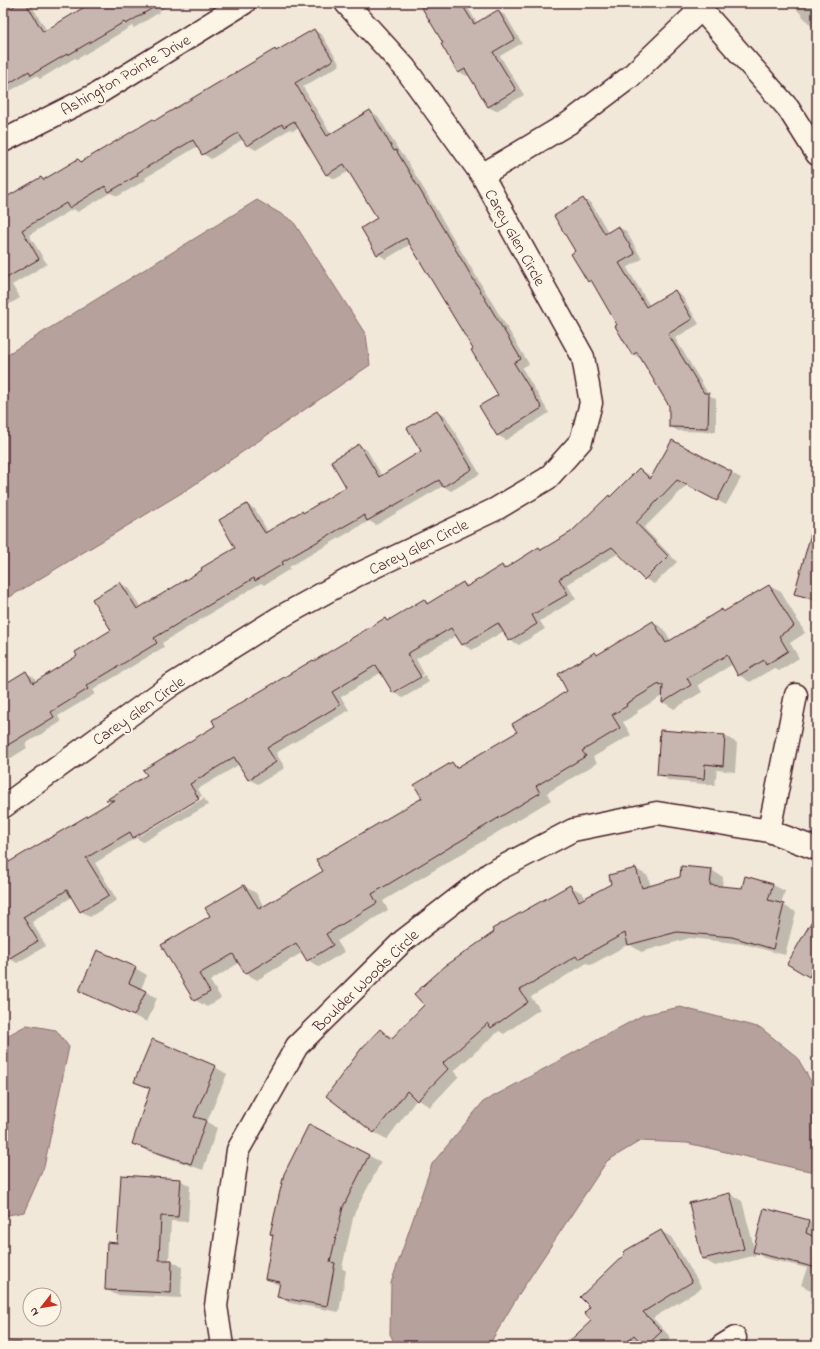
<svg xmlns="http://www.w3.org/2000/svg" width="820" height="1349" viewBox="0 0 820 1349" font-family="'Indie Flower',sans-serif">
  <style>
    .water { fill: #b6a19c; stroke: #8b6d6f }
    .shadow { fill: #0003 }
    .building { fill: #c7b6af; stroke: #4a1f2b }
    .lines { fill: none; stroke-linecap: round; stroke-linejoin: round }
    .street-casing { stroke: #4a1f2b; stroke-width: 25 }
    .secondary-casing { stroke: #4a1f2b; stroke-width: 25 }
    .street { stroke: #fcf5e5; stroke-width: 22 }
    .secondary { stroke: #fcf5e5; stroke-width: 22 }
    .labels { text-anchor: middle; stroke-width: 4; stroke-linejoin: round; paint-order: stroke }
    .street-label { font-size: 16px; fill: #4a1f2b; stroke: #fcf5e5 }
  </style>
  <rect width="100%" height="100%" fill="#f1e8da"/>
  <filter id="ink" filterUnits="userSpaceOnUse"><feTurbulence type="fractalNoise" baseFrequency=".025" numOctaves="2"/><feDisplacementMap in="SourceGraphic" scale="8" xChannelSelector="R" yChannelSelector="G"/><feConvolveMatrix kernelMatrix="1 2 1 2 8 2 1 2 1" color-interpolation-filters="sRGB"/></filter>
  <g filter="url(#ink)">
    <!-- water -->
    <path class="water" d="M257,200L293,221L366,335L370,365L188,489L3,601V357Z
      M680,1007L761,1028L797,1057L817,1092V1172L799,1169L687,1143L640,1141L607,1161L519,1294L489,1345L396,1346L390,1334L391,1283L432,1164L483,1102L643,1015Z
      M27,1025L56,1030L69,1047L44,1167L24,1212L3,1216V1038Z
      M3,1342H21V1346H3Z"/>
    <!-- shadow -->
    <path class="shadow" d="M21,3H27L32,6L47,31L93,3H172L159,11L160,12L134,28L132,26L77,59L75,58L40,79L36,76L3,95V14Z
      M415,3H465L477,23L498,11L506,16L522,43L500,56L524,95L496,111L488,107L469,75L467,76L459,72L444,43L423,8Z
      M797,3H817V33L794,6Z
      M314,30L322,35L340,65L303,87L331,134L370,111L378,116L401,154L404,156L529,364L522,368L549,413L506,440L497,435L499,395L474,349L411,244L386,259L378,254L362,228L378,219L350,171L335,179L327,175L299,127L293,131L290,129L256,150L247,145L243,139L211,159L203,154L198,146L145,178L146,180L118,196L110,193L78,212L73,209L29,235L47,264L12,285L20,298L3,308V199L41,178L45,180L78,160L83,162L153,120L155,121L275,50L278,52Z
      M583,199L591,203L608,232L618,227L626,231L642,259L627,268L650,306L675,291L682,296L699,324L675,338L709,395L716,399V432L678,431L670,426V406L641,359L633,354L616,326L619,325L594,284L589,281L576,252Z
      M437,411L445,415L480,474L451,491L443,486L376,525L369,521L289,567L290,569L264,585L261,583L162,643L164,647L93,690L95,694L58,716L61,722L25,744L27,748L3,763V687L26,673L34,677L37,682L79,657L113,630L120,583L128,588L141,608L203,570L237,548L247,505L255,509L268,532L302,512L304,513L348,487L359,445L367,450L382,476L423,451Z
      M672,441L741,478L726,505L687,485L644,528L677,562L654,584L645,579L619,553L567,584L576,599L540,621L545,629L519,645L510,640L504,631L472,650L463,645L457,635L416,659L424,674L397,690V692L425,675L429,682L403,698L394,693L382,672L341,697L349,710L276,753L285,768L258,784L248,779L240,764L198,789L202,796L135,835L137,837L204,798L208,805L143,842L136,838L95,863L117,900L90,917L81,911L72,897L32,922L46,946L17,963L8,958L3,950V867L112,802L108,800L148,776L217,726L315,662L385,619L389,621L424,600L429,603L463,583L469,586L502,566L505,569L539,548L543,550L572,533L611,498L639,469L648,474L652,478Z
      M817,543V601L803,598L795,593Z
      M769,586L781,592L805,633L790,643L799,658L779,671L774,668L750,682L739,675L733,664L698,685L702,692L674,709L663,702L664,695L637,711L638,713L623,722L631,735L593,757L597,763L547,793L551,800L383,901L388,910L337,941L344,952L319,967L308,960L303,952L257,980L245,973L239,963L210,981L221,998L207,1007L195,1000L162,946L211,916L244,886L256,893L264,907L324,871L423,799L452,763L459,767L518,732L569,691L595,653L598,655L653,622L664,629L671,641L722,611L725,612Z
      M661,731L725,736L737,743L735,772L717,770L715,785L670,781L658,774Z
      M636,869L648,876L651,887L711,870L723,877L722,888L743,889L773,885L785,891L781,904L796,912L785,955L744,944L690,938L641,952L629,944L591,965L587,963L531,997L540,1009L504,1034L499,1031L454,1071L459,1076L430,1107L417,1099L387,1139L375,1133L327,1096L380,1030L394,1038L570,886L582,893L585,899L613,885Z
      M817,914V981L789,964Z
      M135,968L147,975L141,989L157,998L147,1022L92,997L80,990Z
      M215,1067L227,1074L207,1122L217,1128L203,1170L145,1150L133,1143L150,1089L136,1081Z
      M310,1125L381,1162L354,1214L342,1268L346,1271L339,1312L290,1303L278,1297L280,1286L266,1279Z
      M180,1180L190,1186L188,1222L171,1221L169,1261H172L182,1267L181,1298L116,1295L106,1289L118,1244Z
      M730,1194L742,1201L755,1251L809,1221L817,1226L816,1238L817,1239V1307L810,1303L814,1292L801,1285L807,1268L764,1258L755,1252L756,1255L715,1266L703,1259L690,1204Z
      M661,1231L671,1237L702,1288L653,1318L671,1338L663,1346H645L642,1343L639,1346H565L592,1321Z
      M151,1339L163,1346H127Z
      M327,1339L338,1346H286Z"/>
    <!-- building -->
    <path class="building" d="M19,3H26L43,32L91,3H161L126,24L124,22L68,55L67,54L31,75L29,71L3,87V13Z
      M419,3H461L474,24L498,10L515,39L493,52L516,90L488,107L465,69L458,73L441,44L443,43Z
      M314,29L333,60L295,83L327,136L370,110L394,151L396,150L521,359L514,363L542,408L497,436L479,406L498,395L471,350L473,349L406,238L377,255L361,228L377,218L344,164L326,175L294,121L284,127L282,124L247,146L238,133L202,155L193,140L137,173L138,175L109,192L105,186L69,208L66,203L22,230L39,259L3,280V199L41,177L43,180L78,159L81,162L153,119L154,121L275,49L276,51Z
      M583,198L605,234L618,226L635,254L619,263L646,307L675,290L692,319L668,334L704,393H709L708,428L669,427V406L637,352L632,355L615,326L617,325L591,280L588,282L571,254L575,251L554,216Z
      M437,410L472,469L443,487L439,480L367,521L364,515L282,562L283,564L255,581L254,578L154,638L157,643L86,686L88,689L51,712L54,717L3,748V685L26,671L33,683L77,656L75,652L111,630L92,599L120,582L137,609L202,570L201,568L235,548L219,520L247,504L265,533L302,511L303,513L346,487L331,461L359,444L379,477L421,451L407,428Z
      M672,440L732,472L717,501L677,480L636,523L668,556L644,580L612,547L559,579L568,594L532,615L537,624L509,641L498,623L462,645L451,628L407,654L421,677L393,693L376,665L332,692L340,705L267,748L276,762L248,780L234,757L190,784L199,799L133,838L130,832L86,858L109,895L80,912L67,890L23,917L38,941L3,962V862H9L114,800H106L147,775L143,770L215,726L212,720L313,660L314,661L385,618L387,621L424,599L427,604L463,582L466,587L502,565L504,569L539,547L541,550L571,532L609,495L610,497L639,468L650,479Z
      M812,530L817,531V600L794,594Z
      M769,585L794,626L779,636L788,651L766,665L764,660L738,676L727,655L687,678L691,685L662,703L663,684L660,686L659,684L626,704L627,706L612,715L620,728L582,751L586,756L536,786L540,793L372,894L377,903L326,934L333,945L307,961L296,943L245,974L233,954L199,974L210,992L194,1001L161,945L210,916L205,908L244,885L259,909L323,871L316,860L422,798L414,785L452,762L456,768L517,732L512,724L567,691L558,674L595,652L597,655L653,621L666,643L722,609L723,612Z
      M660,730L725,735L723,766L705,764L704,779L657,775Z
      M681,866L712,869L710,885L742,888L745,876L773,884L768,900L784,904L773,949L732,937L677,932L628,945L625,933L578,959L576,956L520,990L528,1002L491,1028L488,1023L443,1063L448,1069L417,1101L407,1091L374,1133L326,1096L361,1049L380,1029L391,1039L424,1005L414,994L444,967L494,932L492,929L570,885L579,901L611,884L609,875L636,868L642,888L680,877Z
      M817,912V963L809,977L787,964Z
      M97,950L136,967L129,983L146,991L134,1016L79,991Z
      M152,1039L216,1066L194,1117L206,1120L191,1164L132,1144L150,1088L134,1082Z
      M309,1124L369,1155L343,1207L330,1262L335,1263L327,1306L277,1297L280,1282L265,1279L273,1235L270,1234L284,1174Z
      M121,1175L181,1179L178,1217L161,1216L159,1260H172L171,1293L105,1290L107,1242L117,1243Z
      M730,1193L744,1249L702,1259L689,1203Z
      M764,1208L809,1220L806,1233L817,1238V1268L753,1252Z
      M661,1230L692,1282L643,1312L662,1331L646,1346H644L634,1335L622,1346H564L591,1321L584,1313L590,1307L580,1297L625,1254L623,1252Z"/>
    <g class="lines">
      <!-- street casing -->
      <g class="street-casing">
        <path id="street" d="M3,141L97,94L244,3
          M482,175L569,123L630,77L701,9
          M3,807L170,686L277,619L355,576L496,509L548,478L581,441L591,403L583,357L482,175L405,68L346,3
          M769,831L796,695
          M222,1346L216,1306L238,1150L297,1046L403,941L491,873L573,830L657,813L769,831L817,849
          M722,1346L735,1338"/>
      </g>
      <!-- secondary casing -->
      <g class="secondary-casing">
        <path id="secondary" d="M693,3L701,9L788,108L817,154"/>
      </g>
      <!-- street -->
      <use href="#street" class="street"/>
      <!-- secondary -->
      <use href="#secondary" class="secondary"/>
    </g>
  </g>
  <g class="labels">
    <!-- street labels -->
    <g class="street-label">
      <text transform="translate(125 74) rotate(-30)" y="6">Ashington Pointe Drive</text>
      <text transform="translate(516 237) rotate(61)" y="6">Carey Glen Circle</text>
      <text transform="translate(418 546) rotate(-26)" y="6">Carey Glen Circle</text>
      <text transform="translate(138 710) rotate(-35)" y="6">Carey Glen Circle</text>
      <text transform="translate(365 980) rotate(-44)" y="6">Boulder Woods Circle</text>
    </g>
  </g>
  <!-- margin -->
  <rect width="820" height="1349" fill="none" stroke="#fcf5e5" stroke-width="16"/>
  <rect x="8" y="8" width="804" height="1333" fill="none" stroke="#4a1f2b" stroke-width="1.5" filter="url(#ink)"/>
  <!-- north arrow -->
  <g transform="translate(42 1307) rotate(239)"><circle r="19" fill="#fcf5e5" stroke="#b59f9b"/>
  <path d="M0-3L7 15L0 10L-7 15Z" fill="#c8321e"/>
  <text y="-6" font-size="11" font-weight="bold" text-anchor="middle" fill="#4a1f2b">N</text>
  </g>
</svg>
